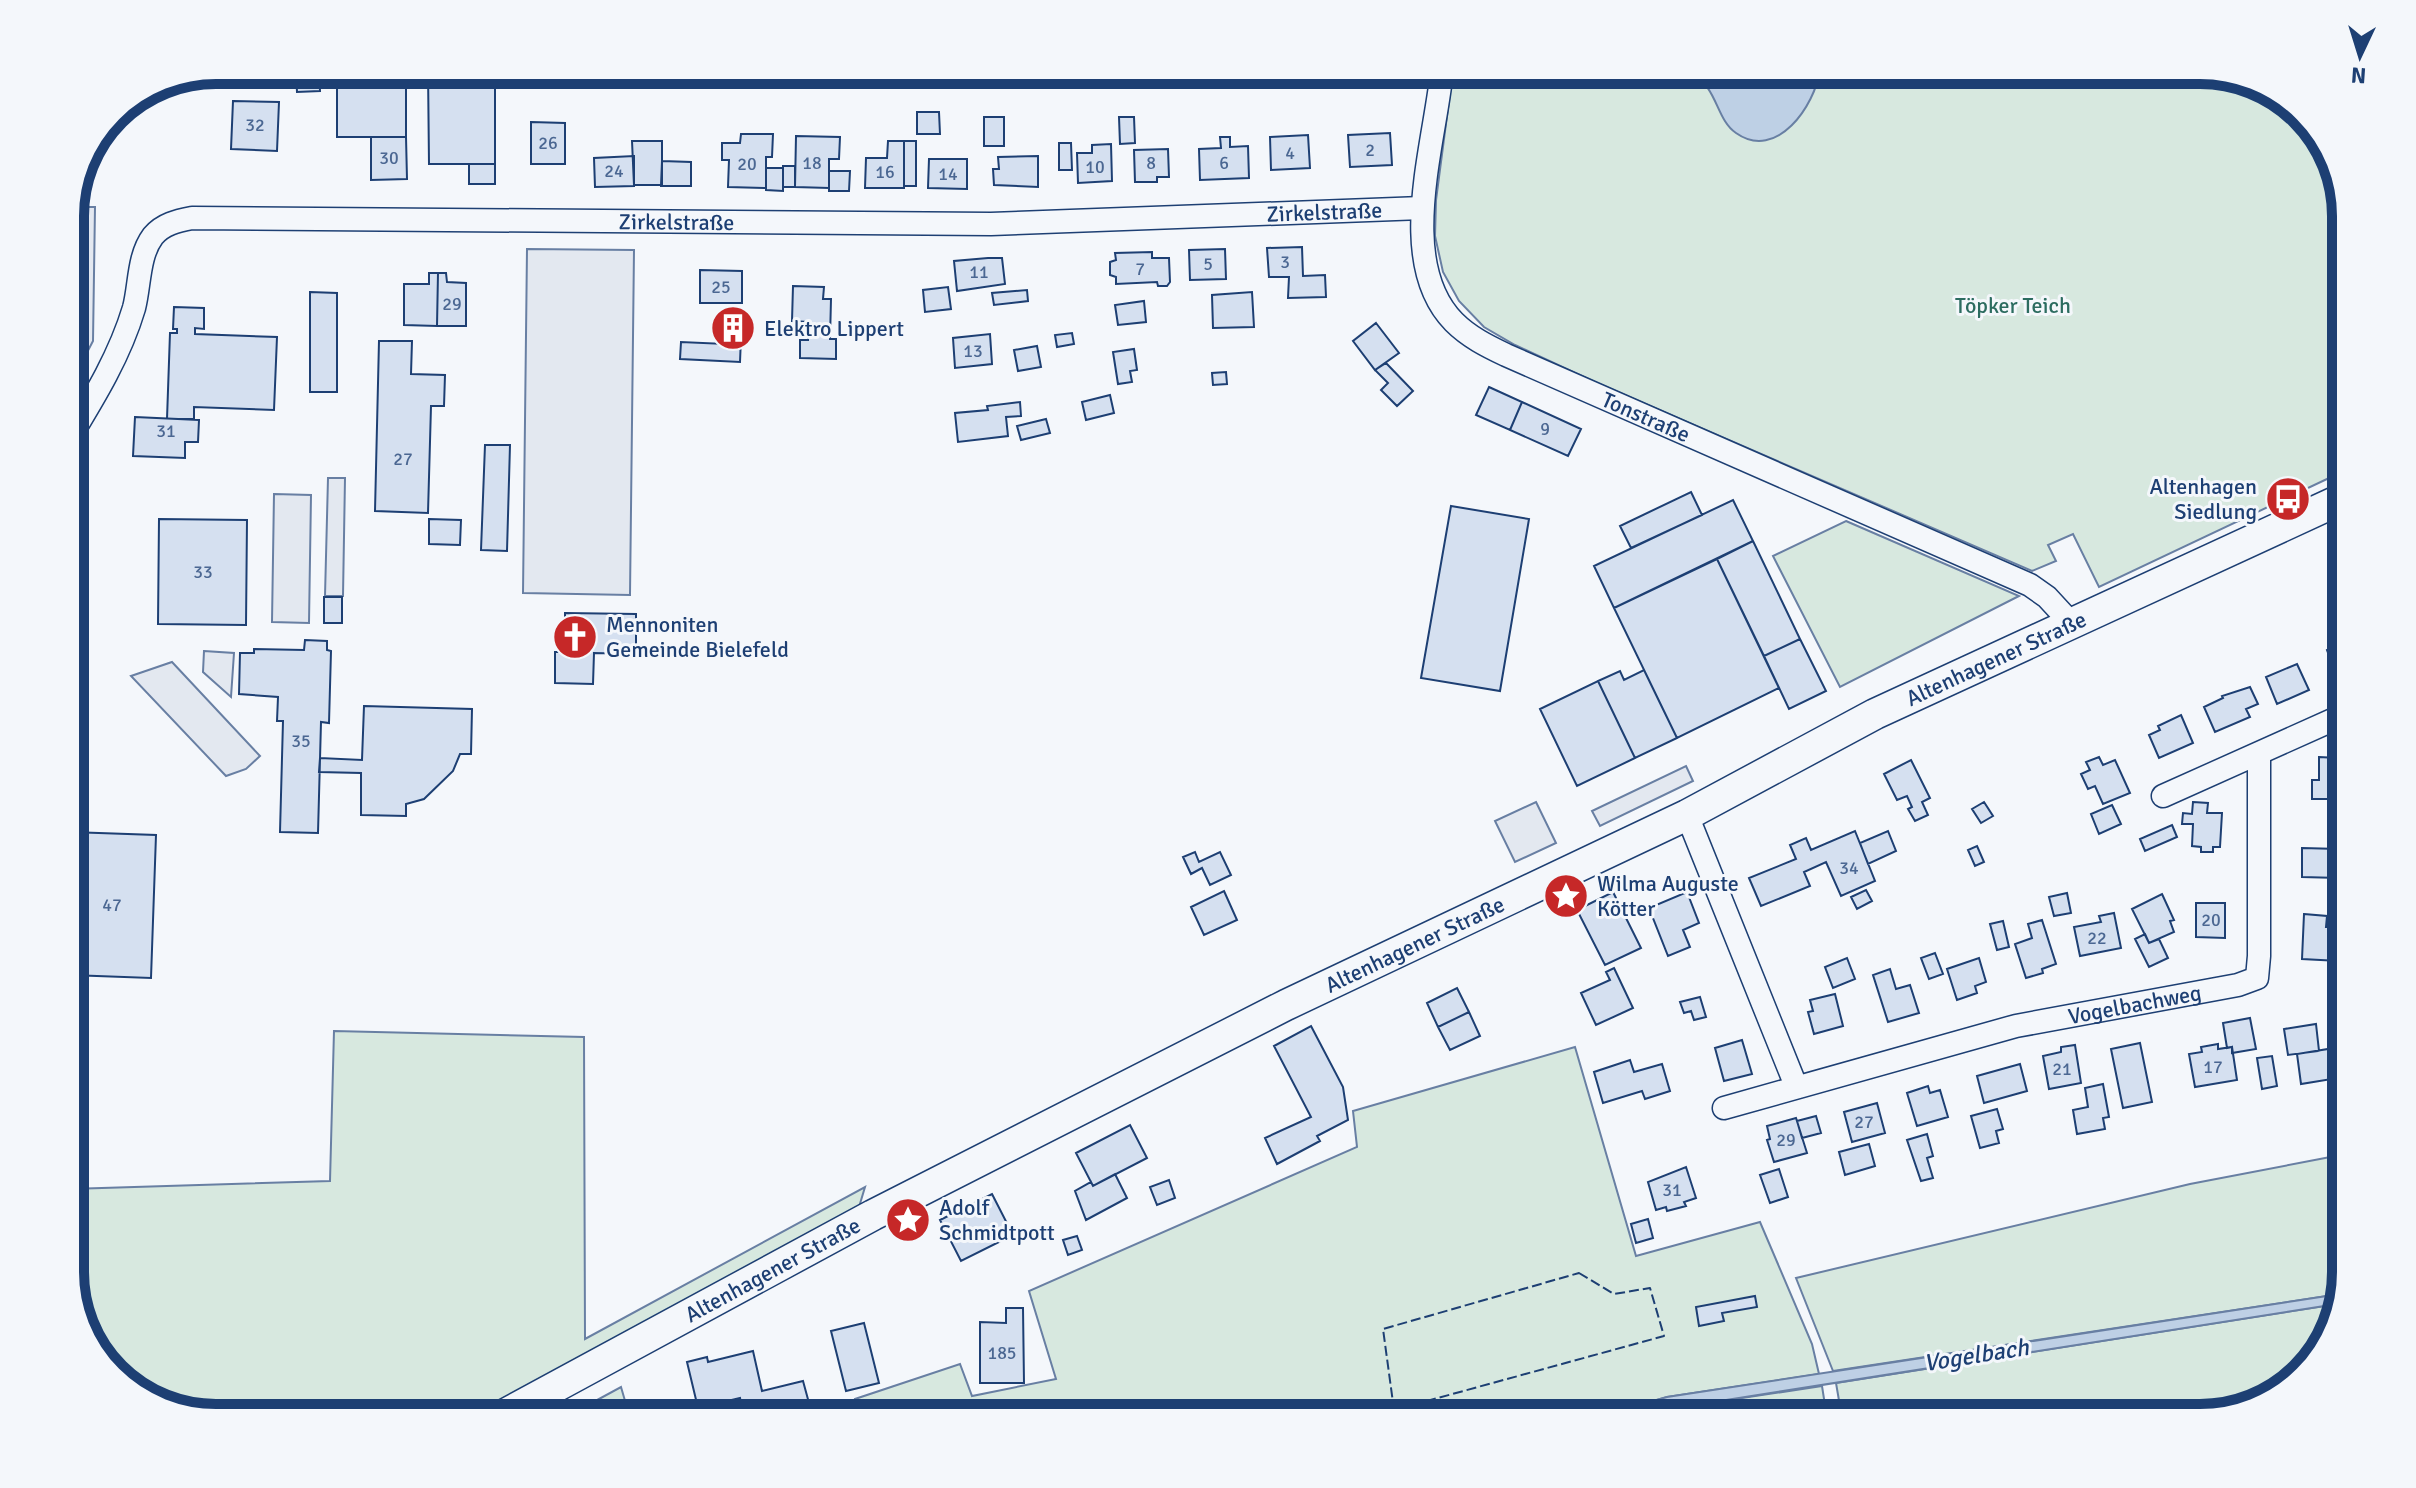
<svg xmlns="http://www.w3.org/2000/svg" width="2416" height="1488" viewBox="0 0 2416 1488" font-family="Signika,sans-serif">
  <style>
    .green { fill: #d7e8df; stroke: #687fa3; stroke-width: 2 }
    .parking { fill: #e3e8f0; stroke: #687fa3; stroke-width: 2 }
    .water { fill: #bed0e5; stroke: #687fa3; stroke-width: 2 }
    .building { fill: #d5e0f0; stroke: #1d3f73; stroke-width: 2 }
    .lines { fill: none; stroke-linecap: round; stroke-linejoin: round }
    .street-casing { stroke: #1d3f73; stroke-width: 25 }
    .secondary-casing { stroke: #1d3f73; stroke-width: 33 }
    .street { stroke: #f4f7fb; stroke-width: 22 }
    .secondary { stroke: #f4f7fb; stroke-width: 30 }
    .fence { stroke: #1d3f73; stroke-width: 2; stroke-dasharray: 10 4; stroke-linecap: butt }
    .labels { text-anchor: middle; stroke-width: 6; stroke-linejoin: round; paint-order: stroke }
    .number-label { font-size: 18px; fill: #4b6792 }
    .street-label { font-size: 22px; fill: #1d3f73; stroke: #f4f7fb }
    .park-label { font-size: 22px; fill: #2c6c60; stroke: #f4f7fb }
    .poi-label { font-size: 22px; fill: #1d3f73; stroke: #f4f7fb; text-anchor: start }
    .water-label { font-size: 24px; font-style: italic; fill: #1d3f73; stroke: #f4f7fb }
    .rim { fill: none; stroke: #1d3f73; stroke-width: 10 }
  </style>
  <rect width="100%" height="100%" fill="#f4f7fb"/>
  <!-- green -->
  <path class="green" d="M1453,70H2200L2273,90L2326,143L2346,207V470L2099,587L2073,534L2048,545L2056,561L2032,571L1597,383L1515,345L1484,327L1459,301L1443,272L1435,236L1436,200Z
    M1846,521L2019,596L1840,687L1773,556Z
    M334,1031L584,1037L585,1339L865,1187L859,1207L471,1418H216L143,1398L90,1345L70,1281V1189L330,1181Z
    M1575,1047L1636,1256L1760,1222L1812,1344L1819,1374L1667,1397L1594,1418H859L855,1399L960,1364L972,1396L1056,1379L1029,1291L1357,1147L1353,1111Z
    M2346,1154V1272L2340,1294L1833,1371L1796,1278L2190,1184Z
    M2337,1304L2326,1345L2273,1398L2200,1418H1842L1836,1383Z
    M1822,1386L1827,1418H1637L1669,1409Z
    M621,1387L630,1418H564Z"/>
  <!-- parking -->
  <path class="parking" d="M70,207H95L93,341L81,364H70Z
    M527,249L634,250L630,595L523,593Z
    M328,478H345L343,596H325Z
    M274,494L311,495L309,623L272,622Z
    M204,651L234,653L231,697L203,672Z
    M172,662L260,756L246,769L226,776L131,676Z
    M1686,766L1693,781L1600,826L1592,811Z
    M1536,802L1556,843L1515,862L1495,821Z"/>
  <!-- water -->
  <path class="water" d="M1667,70H1820C1815,105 1777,162 1736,133C1716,120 1717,85 1692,75C1684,72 1675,72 1667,70Z
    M2340,1294L2337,1304L1669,1409L1637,1418H1594L1667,1397Z"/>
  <!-- building -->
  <path class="building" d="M216,70H242V83H183V77Z
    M296,70H319L320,91L297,92Z
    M337,70H406V137H337Z
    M428,70H495V164H429Z
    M516,70H532L531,78H516Z
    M233,101L279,102L277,151L231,149Z
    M917,112H939L940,134H917Z
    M984,117H1004V146H984Z
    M1119,117H1134L1135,143L1120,144Z
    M531,122L565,123V164H531Z
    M1390,133L1392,165L1350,167L1348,135Z
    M741,134H773L772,157H766V188L728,187L729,160H722V143H740Z
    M1308,135L1310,168L1271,170L1270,137Z
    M796,136L840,137L839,159H829V188L795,187Z
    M371,137H406L407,179L371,180Z
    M1220,137H1230V147L1248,146L1249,178L1200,180L1199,149L1221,148Z
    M632,141H662V185H634Z
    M888,141H904V188H865L866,158H887Z
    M904,141H916V186H904Z
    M1059,143H1071L1072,170H1059Z
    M1111,144L1112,181L1078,183L1077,153H1092V145Z
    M1168,149L1169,177H1157V182H1135L1134,150Z
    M634,156V186L595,187L594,158Z
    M1038,156V187L994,185L993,169H999L998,157Z
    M929,159H967V189L928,188Z
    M662,161L691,162V186H661Z
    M469,164H495V184H469Z
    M783,166H795V187H783Z
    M766,168H783V191L766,190Z
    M829,171H850L849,191H829Z
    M1302,247L1303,276L1325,275L1326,297L1288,298L1289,277H1269L1267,248Z
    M1225,249L1226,279L1190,280L1189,250Z
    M1152,252V258H1169L1170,282L1167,286H1158L1157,282L1116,284V277L1110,275V262L1116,260L1115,253Z
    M988,258H1002L1005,284L957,291L954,261Z
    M700,270L742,271V303H700Z
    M429,273H438L437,326L404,325V284H429Z
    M438,273H446L447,282L466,283V326H437Z
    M793,286L824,287L823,299H831L830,339H836V359L800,358V340H808V322L792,321Z
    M948,287L951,309L925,312L923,290Z
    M1027,290L1028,301L994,305L992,293Z
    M310,292L337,293V392H310Z
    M1252,292L1254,327L1213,328L1212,295Z
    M1144,301L1146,322L1118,325L1115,305Z
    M174,307L204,308V329L195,328V334L277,337L274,410L194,407V419H167L170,333H177V329H173Z
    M726,312L742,313L740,362L680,359L681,342L725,344Z
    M1376,323L1399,353L1375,370L1353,341Z
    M1072,333L1074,344L1057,347L1055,335Z
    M990,334L992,364L955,368L953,338Z
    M379,341H412L411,374L445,375L444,406H431L428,513L375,511Z
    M1037,346L1041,367L1018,371L1014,350Z
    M1134,349L1137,370L1130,371L1132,382L1118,384L1113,352Z
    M1386,363L1413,391L1397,406L1381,390L1388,383L1375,370Z
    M1226,372L1227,384L1213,385L1212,373Z
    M1489,387L1522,402L1510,430L1476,415Z
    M1110,395L1114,413L1086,420L1082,402Z
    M1020,402L1021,416L1006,417L1008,436L958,442L955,413L988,410L987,406Z
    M1522,402L1581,429L1568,456L1510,430Z
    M135,417L199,420L198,442H185V458L133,456Z
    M1046,419L1050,433L1021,440L1017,426Z
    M485,445H510L507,551L481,550Z
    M1691,492L1702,515L1631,548L1620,526Z
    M1733,500L1753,541L1614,608L1594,566Z
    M1451,506L1529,519L1500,691L1421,678Z
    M159,519L247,520L246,625L158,624Z
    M429,519L461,520L460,545L429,544Z
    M1753,541L1800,639L1764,656L1717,559Z
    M1717,559L1779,688L1677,738L1614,608Z
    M324,597H342V623H324Z
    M565,613L636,614V654L594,653L593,684L555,683V652H565Z
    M2346,634V677L2338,680L2327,650L2338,645L2335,637Z
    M1800,639L1826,691L1789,709L1764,656Z
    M305,640L327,641V650L331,651L329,723L321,722L318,833L280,832L283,721H277L278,697L239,694L240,653H254V649L304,650Z
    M2297,664L2309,690L2277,704L2266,677Z
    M1644,670L1677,738L1635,758L1598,681L1620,671L1624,680Z
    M1598,681L1635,758L1577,786L1540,709Z
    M2250,687L2258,704L2246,709L2250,717L2215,732L2204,707L2223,698L2222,696Z
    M364,706L472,709L471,754H460L453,771L424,799L406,804V816L361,815V773L319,772L320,758L362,760Z
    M2181,715L2193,743L2159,758L2149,735L2160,730L2158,726Z
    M2099,757L2103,765L2115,760L2130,793L2103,804L2095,786L2088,789L2081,774L2090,770L2086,762Z
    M2319,757L2337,758V770H2346V799H2312V780H2319Z
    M1911,760L1930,798L1922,802L1928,815L1915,821L1908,809L1912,807L1907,796L1897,800L1884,774Z
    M1984,802L1993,816L1981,823L1972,809Z
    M2193,802L2208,803L2207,813H2222L2220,847H2213V852H2201V847L2192,846L2193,824H2182L2183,813L2192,814Z
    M2112,805L2121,824L2099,834L2091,814Z
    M2172,825L2177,837L2145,851L2140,839Z
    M1855,831L1875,881L1841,896L1826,862L1804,872L1810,886L1761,906L1749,878L1796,859L1790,845L1806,838L1811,850Z
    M1888,831L1896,851L1868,864L1860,843Z
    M70,832L156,835L151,978L70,975Z
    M1977,846L1984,862L1975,866L1968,850Z
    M2302,848L2339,849V878L2302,877Z
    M1195,852L1199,862L1220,852L1231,875L1210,885L1202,868L1191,874L1183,857Z
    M1866,890L1872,901L1857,909L1851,897Z
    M1224,891L1237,920L1204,935L1191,907Z
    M1613,892L1641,948L1605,965L1577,910Z
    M1687,892L1699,923L1683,930L1690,947L1668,956L1649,908Z
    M2067,893L2071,913L2054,916L2049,897Z
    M2162,894L2174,920L2170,921L2174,932L2149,943L2132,909Z
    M2196,903H2225V938L2196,937Z
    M2114,913L2121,948L2080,956L2074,927L2101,922L2099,916Z
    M2304,914L2327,916L2326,927H2346V946H2340L2339,961L2302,959Z
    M2042,920L2056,964L2042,969L2043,973L2026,978L2015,944L2032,938L2028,924Z
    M2003,921L2009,947L1997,950L1990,924Z
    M2145,934L2149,943L2159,939L2168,958L2149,967L2135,939Z
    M1935,953L1943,974L1929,979L1921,958Z
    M1847,958L1855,979L1833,988L1825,967Z
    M1979,958L1986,982L1975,986L1977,993L1957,1000L1947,969Z
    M1614,968L1633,1008L1596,1025L1581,993L1610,980L1606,972Z
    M1890,969L1896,989L1910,985L1919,1013L1888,1022L1873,975Z
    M1457,988L1469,1012L1438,1027L1427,1003Z
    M1835,994L1843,1026L1814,1034L1808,1012L1813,1011L1810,1000Z
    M1700,997L1706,1017L1694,1020L1691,1011L1684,1013L1680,1002Z
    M1469,1012L1480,1036L1450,1050L1438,1027Z
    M2250,1018L2256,1049L2232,1053V1047L2227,1048L2223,1023Z
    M2316,1024L2319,1051L2288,1055L2284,1029Z
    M1311,1026L1343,1087L1348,1120L1317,1136L1320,1141L1277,1164L1265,1138L1311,1117L1274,1046Z
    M1742,1040L1752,1074L1724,1081L1715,1048Z
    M2140,1043L2152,1102L2123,1108L2111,1049Z
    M2218,1044V1049L2232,1047L2237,1080L2195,1087L2189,1054L2202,1052L2201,1047Z
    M2075,1045L2081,1083L2049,1089L2043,1056L2061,1052V1047Z
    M2328,1049L2332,1079L2301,1084L2297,1054Z
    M2272,1056L2277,1086L2262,1089L2257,1058Z
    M1630,1060L1634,1072L1662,1064L1670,1091L1645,1099L1642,1091L1603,1103L1594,1072Z
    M2020,1064L2027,1091L1984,1103L1977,1076Z
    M2103,1084L2109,1117L2103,1118L2105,1129L2077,1134L2073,1110L2088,1107L2085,1088Z
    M1928,1086L1930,1093L1940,1090L1948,1117L1917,1126L1907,1093Z
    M1877,1103L1885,1133L1852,1142L1844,1112Z
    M1997,1109L2003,1129L1996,1131L1999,1143L1980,1148L1971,1116Z
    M1816,1116L1821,1133L1802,1138L1797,1121Z
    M1796,1118L1807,1153L1774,1162L1767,1140L1770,1139L1767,1126Z
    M1130,1125L1147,1158L1093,1186L1076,1153Z
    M1927,1134L1933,1156L1927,1158L1933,1178L1921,1181L1907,1140Z
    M1869,1144L1875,1166L1845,1175L1839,1152Z
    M1686,1167L1696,1198L1684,1202L1686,1206L1667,1211L1666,1207L1656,1210L1648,1182Z
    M1779,1169L1788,1197L1770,1203L1760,1175Z
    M1115,1174L1127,1198L1086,1220L1075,1191L1091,1182L1093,1186Z
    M1169,1180L1175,1198L1157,1205L1150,1187Z
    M992,1194L1013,1235L961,1261L940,1220Z
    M1648,1219L1653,1238L1636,1243L1631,1224Z
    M1077,1236L1082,1250L1068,1255L1063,1240Z
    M1755,1296L1757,1307L1722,1313L1724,1321L1699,1326L1696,1307Z
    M1006,1308H1023L1024,1383H980V1322L1006,1323Z
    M864,1323L879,1383L846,1391L831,1331Z
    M753,1351L762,1391L803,1381L812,1414L796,1418H744L740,1398L698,1408L687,1362L707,1357L708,1362Z"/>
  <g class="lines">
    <!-- street casing -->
    <g class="street-casing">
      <g id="street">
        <path id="s1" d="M1442,70C1435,144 1395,262 1454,322C1469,337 1487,346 1506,355L2030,585L2047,597L2071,623"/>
        <path id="s2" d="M70,437C95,396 120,355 134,308C140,285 138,256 153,236C163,224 177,221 192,218L991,224L1422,208"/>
        <path d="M2163,796L2346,714"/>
        <path d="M1687,815L1796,1086"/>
        <path id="s3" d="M1724,1108L2016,1026L2238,985L2257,978L2259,956V754"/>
      </g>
    </g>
    <!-- secondary casing -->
    <g class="secondary-casing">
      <g id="secondary">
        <path id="s4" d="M498,1418L873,1215L1286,1005L1687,815L1875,714L2346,497"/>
      </g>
    </g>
    <!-- street -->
    <use href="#street" class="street"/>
    <!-- secondary -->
    <use href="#secondary" class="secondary"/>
    <!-- fence -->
    <path class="fence" d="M1579,1273L1614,1294L1650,1288L1664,1336L1394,1410L1383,1329Z"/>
  </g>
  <!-- icons -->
  <defs>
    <g id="building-disc" transform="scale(2.3)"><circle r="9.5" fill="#c62828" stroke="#f4f7fb"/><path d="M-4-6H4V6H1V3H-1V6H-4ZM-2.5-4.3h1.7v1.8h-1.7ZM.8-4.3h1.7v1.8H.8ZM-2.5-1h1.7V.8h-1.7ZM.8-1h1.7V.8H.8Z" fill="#fff"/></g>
    <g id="bus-disc" transform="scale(2.3)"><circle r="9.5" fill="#c62828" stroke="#f4f7fb"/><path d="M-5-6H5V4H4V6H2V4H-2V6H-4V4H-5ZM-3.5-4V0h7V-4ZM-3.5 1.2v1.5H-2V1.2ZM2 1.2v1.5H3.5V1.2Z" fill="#fff"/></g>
    <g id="church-disc" transform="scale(2.3)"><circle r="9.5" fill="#c62828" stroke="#f4f7fb"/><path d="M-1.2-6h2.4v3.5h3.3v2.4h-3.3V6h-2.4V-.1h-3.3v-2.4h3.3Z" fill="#fff"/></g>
    <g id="sight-disc" transform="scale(2.3)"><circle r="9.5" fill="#c62828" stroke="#f4f7fb"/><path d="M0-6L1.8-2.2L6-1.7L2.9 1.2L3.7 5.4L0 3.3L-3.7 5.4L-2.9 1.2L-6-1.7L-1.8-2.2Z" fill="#fff"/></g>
  </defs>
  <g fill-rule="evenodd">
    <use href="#building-disc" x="733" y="328"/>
    <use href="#bus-disc" x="2288" y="499"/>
    <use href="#church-disc" x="575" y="637"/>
    <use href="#sight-disc" x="1566" y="896"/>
    <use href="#sight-disc" x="908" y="1220"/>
  </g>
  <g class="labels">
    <!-- number labels -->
    <g class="number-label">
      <text x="255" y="131">32</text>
      <text x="548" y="149">26</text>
      <text x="1370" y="156">2</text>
      <text x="1290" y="159">4</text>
      <text x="389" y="164">30</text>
      <text x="812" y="169">18</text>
      <text x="1151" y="169">8</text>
      <text x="1224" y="169">6</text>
      <text x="747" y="170">20</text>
      <text x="1095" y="173">10</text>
      <text x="614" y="177">24</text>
      <text x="885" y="178">16</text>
      <text x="948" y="180">14</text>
      <text x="1285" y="268">3</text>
      <text x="1208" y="270">5</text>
      <text x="1140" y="275">7</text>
      <text x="979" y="278">11</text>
      <text x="721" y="293">25</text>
      <text x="452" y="310">29</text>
      <text x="973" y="357">13</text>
      <text x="1545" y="435">9</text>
      <text x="166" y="437">31</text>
      <text x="403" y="465">27</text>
      <text x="203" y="578">33</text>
      <text x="301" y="747">35</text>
      <text x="1849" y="874">34</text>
      <text x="112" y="911">47</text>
      <text x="2211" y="926">20</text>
      <text x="2097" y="944">22</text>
      <text x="2213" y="1073">17</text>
      <text x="2062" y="1075">21</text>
      <text x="1864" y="1128">27</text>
      <text x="1786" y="1146">29</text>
      <text x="1672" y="1196">31</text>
      <text x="1002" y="1359">185</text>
    </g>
    <!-- street labels -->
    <g class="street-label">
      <text dy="8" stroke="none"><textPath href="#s2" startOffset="1396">Zirkelstraße</textPath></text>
      <text dy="8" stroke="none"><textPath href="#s2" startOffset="748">Zirkelstraße</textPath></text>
      <text dy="8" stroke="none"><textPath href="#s1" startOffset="476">Tonstraße</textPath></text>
      <text dy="8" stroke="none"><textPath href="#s4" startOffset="1680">Altenhagener Straße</textPath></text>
      <text dy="8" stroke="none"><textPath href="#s4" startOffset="1032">Altenhagener Straße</textPath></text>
      <text dy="8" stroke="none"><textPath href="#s3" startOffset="424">Vogelbachweg</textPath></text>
      <text dy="8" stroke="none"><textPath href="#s4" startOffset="312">Altenhagener Straße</textPath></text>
    </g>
    <!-- park labels -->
    <g class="park-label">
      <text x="2013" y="313">Töpker Teich</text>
    </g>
    <!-- poi labels -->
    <g class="poi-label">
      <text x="764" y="336">Elektro Lippert</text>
      <text x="2257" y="494" text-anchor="end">Altenhagen<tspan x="2257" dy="25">Siedlung</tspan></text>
      <text x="606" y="632">Mennoniten<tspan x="606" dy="25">Gemeinde Bielefeld</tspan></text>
      <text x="1597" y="891">Wilma Auguste<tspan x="1597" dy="25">Kötter</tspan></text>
      <text x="939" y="1215">Adolf<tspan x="939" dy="25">Schmidtpott</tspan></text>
    </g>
    <!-- water labels -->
    <g class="water-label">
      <text transform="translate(1976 1355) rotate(-9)" y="8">Vogelbach</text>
    </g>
  </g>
  <!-- crop -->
  <path d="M0 0H2416V1488H0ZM216 84H2200A132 132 0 0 1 2332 216V1272A132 132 0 0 1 2200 1404H216A132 132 0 0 1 84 1272V216A132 132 0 0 1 216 84Z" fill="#f4f7fb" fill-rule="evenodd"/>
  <path class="rim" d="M216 84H2200A132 132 0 0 1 2332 216V1272A132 132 0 0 1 2200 1404H216A132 132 0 0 1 84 1272V216A132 132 0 0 1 216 84Z"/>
  <!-- north arrow -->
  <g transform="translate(2360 56) rotate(184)" stroke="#f4f7fb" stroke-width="6" paint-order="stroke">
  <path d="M0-6L14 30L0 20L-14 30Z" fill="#1d3f73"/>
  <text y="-12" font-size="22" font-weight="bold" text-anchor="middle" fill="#1d3f73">N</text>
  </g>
</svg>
